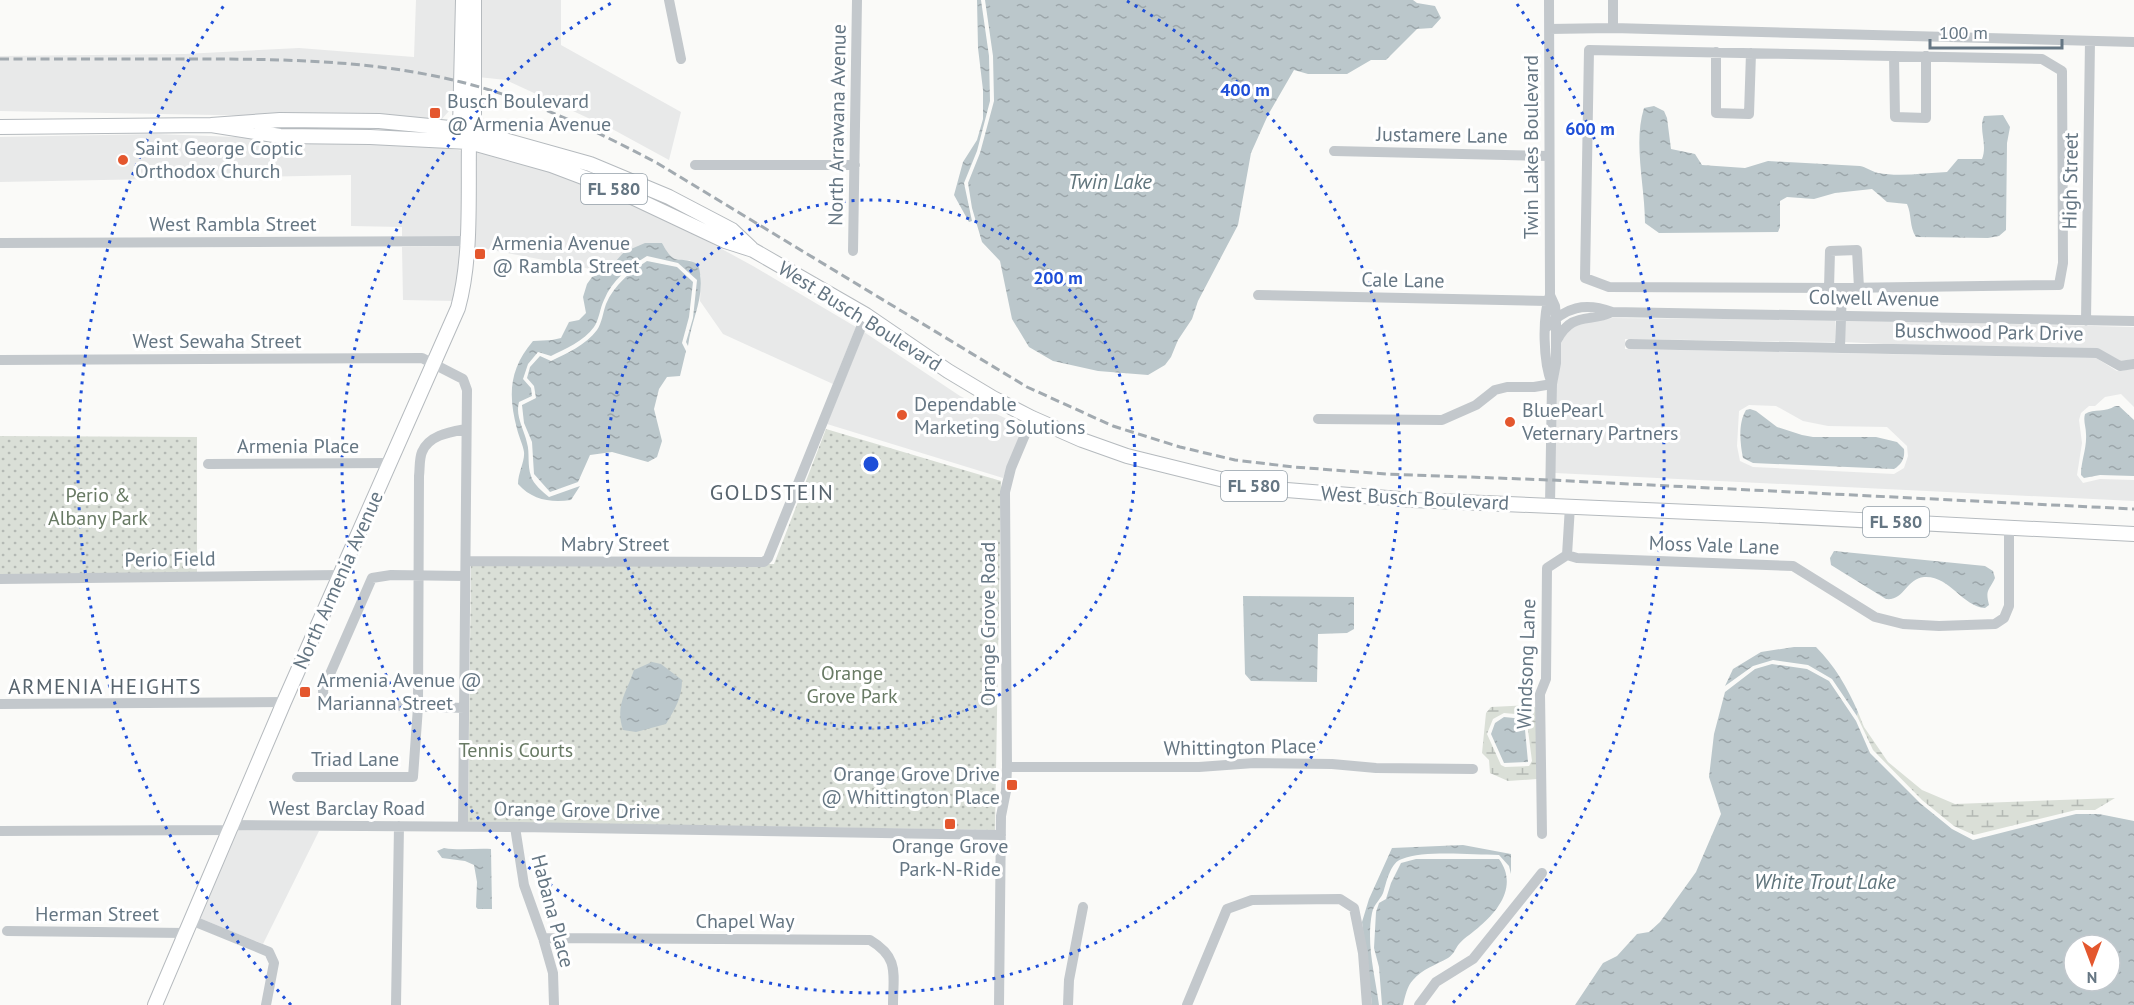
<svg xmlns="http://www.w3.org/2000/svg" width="2134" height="1005" viewBox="0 0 2134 1005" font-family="'PT Sans',sans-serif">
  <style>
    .built { fill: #e8e9e9; fill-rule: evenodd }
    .wetland { fill: url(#wetland-marsh); fill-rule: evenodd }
    .park { fill: url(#park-dots) }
    .water { fill: url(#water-ripples); fill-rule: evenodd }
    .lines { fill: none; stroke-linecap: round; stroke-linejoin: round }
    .major-casing { stroke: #b5babe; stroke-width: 16 }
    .minor { stroke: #c3c8cc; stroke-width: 10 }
    .major { stroke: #fff; stroke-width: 14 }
    .rail { stroke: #a2aab0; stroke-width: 3; stroke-dasharray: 9 4.5; stroke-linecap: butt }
    .ring { fill: none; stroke: #1d4ed8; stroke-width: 3; stroke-dasharray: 3 6 }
    .poi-dot { fill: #e4572e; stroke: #fff; stroke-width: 2 }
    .labels { text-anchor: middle; stroke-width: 6; stroke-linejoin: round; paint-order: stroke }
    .shield { fill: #fff; stroke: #939fa8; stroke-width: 1.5 }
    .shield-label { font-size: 18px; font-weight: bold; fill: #657683 }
    .poi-label { font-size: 20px; fill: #657683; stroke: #fff; text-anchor: start }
    .street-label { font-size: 20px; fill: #657683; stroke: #fff }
    .park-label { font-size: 20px; fill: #687a64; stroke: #fff }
    .water-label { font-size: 21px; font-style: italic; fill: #60757c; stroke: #fff }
    .neighbourhood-label { font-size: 21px; letter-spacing: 1.5px; fill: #57646e; stroke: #fff }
    .quarter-label { font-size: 22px; letter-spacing: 1.5px; fill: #57646e; stroke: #fff }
    .centre { fill: #1d4ed8; stroke: #fff; stroke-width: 3 }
    .ring-label { font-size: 18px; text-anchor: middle; font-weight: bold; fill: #1d4ed8; stroke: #fff; stroke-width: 6; stroke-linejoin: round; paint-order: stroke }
  </style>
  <defs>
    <pattern id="wetland-marsh" width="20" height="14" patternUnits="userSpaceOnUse" patternTransform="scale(1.5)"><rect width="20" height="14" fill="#dadfd7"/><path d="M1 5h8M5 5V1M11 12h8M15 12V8" fill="none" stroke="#b4b9b4"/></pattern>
    <pattern id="park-dots" width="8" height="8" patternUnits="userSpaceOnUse" patternTransform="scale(1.5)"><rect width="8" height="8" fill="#dadfd7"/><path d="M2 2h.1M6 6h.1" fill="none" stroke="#b4b9b4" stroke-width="1.8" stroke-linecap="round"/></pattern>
    <pattern id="water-ripples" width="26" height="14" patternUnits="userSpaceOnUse" patternTransform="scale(1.5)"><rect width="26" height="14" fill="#bbc7cb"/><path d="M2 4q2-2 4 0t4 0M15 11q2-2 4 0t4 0" fill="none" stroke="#9ca6aa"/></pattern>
  </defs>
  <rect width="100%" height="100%" fill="#fafaf8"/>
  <!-- built -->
  <path class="built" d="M416,0H458L455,104L442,119L0,111V56L185,54L299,48L414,57Z
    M478,0H561V45L681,112L669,160L614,130L506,80L478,77Z
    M156,134L370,142L431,146L464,151L462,236H402V227L351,226V175L0,182V137Z
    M473,152L496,156L550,170L615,195L642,209L652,211L753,266L856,327L833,384L723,334L700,301L701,276L690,260H675L669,256L662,243L612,263L606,272L471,246Z
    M461,246L455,301L403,300L402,247Z
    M1612,318L1835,320V342L1625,339V349L2096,358L2117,371L2134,369V407L2121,394L2105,397L2095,406H2089L2081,413L2079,420L2082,443L2077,475L2083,483L2100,479L2134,480V501L1555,473L1557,383L1560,364V344L1569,330L1579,324ZM1749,405L1776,406L1803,421L1828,426L1887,427L1907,446L1908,456L1904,468L1894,474L1753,467L1740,461L1737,446L1739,411Z
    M1844,320L2134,327V359L2120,361L2097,348L1923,346L1844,342Z
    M864,332L960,396L1023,427L1003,478L827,424Z
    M234,830L319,831L263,944L197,917Z"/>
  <!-- wetland -->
  <path class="wetland" d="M1532,705L1536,708L1537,779L1508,781L1490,773L1489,760L1482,753L1486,713L1491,707ZM1504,713L1526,715L1532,761L1529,766L1505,767L1501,765L1487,734L1493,719Z
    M1858,712L1864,727L1888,762L1922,790L1955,804L2115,798L2095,810H2076L1974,835L1954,826L1922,800L1873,750L1857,716Z"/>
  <!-- park -->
  <path class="park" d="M826,429L1001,481L995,830L468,822L471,565L774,564Z
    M0,436L197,437V577L0,579Z"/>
  <!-- water -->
  <path class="water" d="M977,0H981L989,56L990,101L977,151L964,183L972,221L969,222L954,195L963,162L977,140L983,119V90L978,48Z
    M985,0H1413L1417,3L1435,6L1441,18L1432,28L1417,29L1386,60H1371L1347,74H1308L1294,70L1268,115L1251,153L1238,225L1198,301L1192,319L1178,340L1171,357L1165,365L1148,375L1098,371L1053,361L1029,347L1012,319L1000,261L982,242L972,208L968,183L980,153L994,101L993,56Z
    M1654,106L1664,111L1667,118L1671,149L1695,154L1702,165L1745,168L1768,161L1860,166C1866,167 1871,171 1878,173C1899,177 1925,173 1947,172L1958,159H1982C1988,144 1978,130 1984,116L2003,115L2010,127L2007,143L2006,230L1999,236L1988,238L1916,237C1909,226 1912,215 1907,204L1887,202L1872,189L1835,193L1814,199L1787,197L1780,201V227L1778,232L1659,233L1645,223C1645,186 1633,143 1644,108Z
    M645,243H662C676,269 677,254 698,264C707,295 692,316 688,346L686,342L693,318L697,280L678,263L647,256C629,267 612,280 604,300C600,308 599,320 594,327C584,341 565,349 551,356L538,352L528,364L523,379L531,388L532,396L519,402C515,416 524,429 527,443C530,453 527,465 531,476C533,484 543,492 549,497L580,486L571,500C551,503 532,500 518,484C518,473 525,461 524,452C523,445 519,437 517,429C508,395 509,369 533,341L552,340L561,338L569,322L579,320L586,313L583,297L587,284L592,277L606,272L624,252Z
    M647,261L677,267L693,282L689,317L682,343L686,351L680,376L667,377L659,389L654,409L662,441L657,457L648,462L612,452L590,455L578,482L550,492L534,474L532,442L524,423L522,405L536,398L534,386L527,378L530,367L540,356L551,361C567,353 586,345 597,330C602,323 603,312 606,304C614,285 631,271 647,261Z
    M2115,406H2119L2134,420V476L2100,475L2084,478L2081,475C2081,461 2087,448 2086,434C2086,427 2083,421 2085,414C2094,408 2106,413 2115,406Z
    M1750,409L1756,411L1777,427L1802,435L1813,437H1876L1897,442L1904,449C1905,458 1902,464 1894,469L1753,463L1743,458C1740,443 1738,423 1746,410Z
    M1834,551L1985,566L1993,571L1995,578C1989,591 1985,589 1989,605L1985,608C1962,606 1949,575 1924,577C1906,579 1904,601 1886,599L1831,565L1830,558Z
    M1243,596L1354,597V629L1347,633L1318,634L1317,682L1251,681L1245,674Z
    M1794,647H1816C1835,666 1847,687 1858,712L1857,716L1832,679L1808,665L1773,660L1753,666L1725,686L1733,669L1761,652Z
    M652,662L661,664L682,680C682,698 675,709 666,724L636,732L623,730C615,705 626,694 634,670Z
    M1772,664L1807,669L1829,681L1856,721L1870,753L1920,803L1952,829L1973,840L2076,814H2099L2134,821V1005H1575L1603,963L1617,956L1637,934L1649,932L1660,922L1696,872L1721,814L1709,777L1714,734L1725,692L1755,669ZM2074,945H2110V981H2074Z
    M1504,717L1524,719L1528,762L1504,763L1491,734L1495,723Z
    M1463,845L1511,854V874L1509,866L1499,855C1472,855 1425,850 1402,859C1391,862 1387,880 1384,890C1382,899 1374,903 1372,913C1366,944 1375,975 1379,1005H1372L1362,922L1369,899L1392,848Z
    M444,848C460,851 475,848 491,849L492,909H478L476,907L477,882L474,865L465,861L442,858L437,851Z
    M1416,859H1499C1517,884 1501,908 1480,926C1474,932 1465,937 1459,944C1455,949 1454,954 1448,958C1436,965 1422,969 1413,980C1407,986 1405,997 1403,1005H1382L1379,967L1374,948L1376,912L1379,903L1386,899L1391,883L1401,863Z"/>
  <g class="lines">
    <!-- major casing -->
    <g class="major-casing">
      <path id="major" d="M463,0L460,129L464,136
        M211,125L280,136L370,137L469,142L551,165L617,190L725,241L753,250L866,315L948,371L993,398L1032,418L1082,440L1127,456L1228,481L1274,489L1413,500L1761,515L2134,534
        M0,127L211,125L280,120L379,121L460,129L483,134L590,164L669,197L732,230L751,248
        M155,1005L284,702L458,308C472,257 468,195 469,142L474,132V0"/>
    </g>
    <!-- minor -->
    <path class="minor" d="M669,0L681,59
      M1549,0L1550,295C1542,317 1543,362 1552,384
      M1613,0V28
      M1549,29L1613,28L2134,42
      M1716,52V113L1749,114L1751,53
      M1894,56L1895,117L1926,118V56
      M1334,151L1548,156
      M695,165H855
      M0,243L466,241
      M853,251L857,0
      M1829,288L1830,251L1857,250L1859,288
      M1258,295L1548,301
      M2086,321L2090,41
      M1546,328C1565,307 1585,302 1612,312L2134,321
      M1557,340C1572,311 1589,323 1612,312
      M1630,344L2097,353L2120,366L2134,364
      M1840,347L1842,288L2059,285L2063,263L2062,71L2042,59L1589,50L1585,278L1609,287L1842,288
      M0,360L422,358L463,379L467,390L463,827
      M1318,419L1442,420L1476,405L1495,390L1507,387H1534L1552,384
      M208,464L389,463
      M1550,505L1552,384L1556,363V317L1555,306L1550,295
      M1567,555L1577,558L1793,566L1875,617L1903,624L1939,626L1995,624L2004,618L2009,606V527
      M1567,555L1570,506
      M466,561L764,562L768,558L866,315
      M0,579L340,575
      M0,704L284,702
      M464,708L324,703L323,690L372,578L391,575L465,576
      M1007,767H1199L1254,763L1332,764L1376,768L1473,769
      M297,777H413L418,707L419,476C420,469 419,459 422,452C429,435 450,432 466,429
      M231,825L519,827L1001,835
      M515,827L524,885L543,938L553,973L554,1005
      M0,831L229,830
      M1542,834L1540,694L1546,679L1547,568L1567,555
      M191,920L269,952L274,963L266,1005
      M7,931L186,933
      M543,938L870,940C900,958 893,974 893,1005
      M396,1005L399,826
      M999,1005L1001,816L1006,791L1007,767L1005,492L1011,468L1032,418
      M1068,1005L1069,980L1083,907
      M1187,1005L1227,909L1252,900L1340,899L1354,908L1363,953L1367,1005
      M1419,1005L1436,982L1473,959L1542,873"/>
    <!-- major -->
    <use href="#major" class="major"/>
    <!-- rail -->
    <path class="rail" d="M0,59C65,59 130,59 195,59C283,59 374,60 461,82C529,99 595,130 657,163L1027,387L1113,426L1180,447L1235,460L1294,467L1386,474L1550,480L2134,509"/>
  </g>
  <!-- distance rings -->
  <g class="ring">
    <circle cx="871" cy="464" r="264"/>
    <path d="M1127 1A529 529 0 1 1 615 1"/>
    <path d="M291 1005A793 793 0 0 1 225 4M1517 4A793 793 0 0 1 1451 1005"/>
  </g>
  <!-- markers -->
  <g class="poi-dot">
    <rect x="429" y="107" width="12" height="12" rx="3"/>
    <circle cx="123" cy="160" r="6"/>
    <rect x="474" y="248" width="12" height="12" rx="3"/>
    <circle cx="902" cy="415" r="6"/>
    <circle cx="1510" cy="422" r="6"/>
    <rect x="299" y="686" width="12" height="12" rx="3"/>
    <rect x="1006" y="779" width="12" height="12" rx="3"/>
    <rect x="944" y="818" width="12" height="12" rx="3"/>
  </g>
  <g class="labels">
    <!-- shield labels -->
    <g class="shield">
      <rect x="581" y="174" width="66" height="30" rx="4.5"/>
      <rect x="1221" y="471" width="66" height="30" rx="4.5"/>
      <rect x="1863" y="507" width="66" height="30" rx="4.5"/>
    </g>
    <g class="shield-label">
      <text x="614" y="195">FL 580</text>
      <text x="1254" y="492">FL 580</text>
      <text x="1896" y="528">FL 580</text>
    </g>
    <!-- poi labels -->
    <g class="poi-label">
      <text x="447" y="108">Busch Boulevard<tspan x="447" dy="23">@ Armenia Avenue</tspan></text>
      <text x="135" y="155">Saint George Coptic<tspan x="135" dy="23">Orthodox Church</tspan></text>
      <text x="492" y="250">Armenia Avenue<tspan x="492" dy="23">@ Rambla Street</tspan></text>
      <text x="914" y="411">Dependable<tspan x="914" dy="23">Marketing Solutions</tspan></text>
      <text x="1522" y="417">BluePearl<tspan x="1522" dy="23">Veternary Partners</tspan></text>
      <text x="317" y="687">Armenia Avenue @<tspan x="317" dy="23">Marianna Street</tspan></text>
      <text x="1000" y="781" text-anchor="end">Orange Grove Drive<tspan x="1000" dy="23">@ Whittington Place</tspan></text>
      <text x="950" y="853" text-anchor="middle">Orange Grove<tspan x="950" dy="23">Park-N-Ride</tspan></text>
    </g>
    <!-- street labels -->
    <g class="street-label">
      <text transform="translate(837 125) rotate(-89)" y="7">North Arrawana Avenue</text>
      <text transform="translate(1442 135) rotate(1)" y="7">Justamere Lane</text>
      <text transform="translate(1531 147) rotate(-90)" y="7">Twin Lakes Boulevard</text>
      <text transform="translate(2070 181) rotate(-89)" y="7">High Street</text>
      <text x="233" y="231">West Rambla Street</text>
      <text transform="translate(1403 280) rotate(1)" y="7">Cale Lane</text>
      <text transform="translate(1874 298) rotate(1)" y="7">Colwell Avenue</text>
      <text transform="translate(860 316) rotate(32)" y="7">West Busch Boulevard</text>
      <text transform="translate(1989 332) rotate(1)" y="7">Buschwood Park Drive</text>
      <text x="217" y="348">West Sewaha Street</text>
      <text x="298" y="453">Armenia Place</text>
      <text transform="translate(1415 498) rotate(3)" y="7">West Busch Boulevard</text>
      <text x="615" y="551">Mabry Street</text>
      <text transform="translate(1714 545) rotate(2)" y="7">Moss Vale Lane</text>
      <text transform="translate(170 559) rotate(-1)" y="7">Perio Field</text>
      <text transform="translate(338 580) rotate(-66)" y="7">North Armenia Avenue</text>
      <text transform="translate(988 624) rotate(-90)" y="7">Orange Grove Road</text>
      <text transform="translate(1526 664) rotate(-88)" y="7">Windsong Lane</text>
      <text transform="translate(1240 747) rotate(-1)" y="7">Whittington Place</text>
      <text x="355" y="766">Triad Lane</text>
      <text x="347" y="815">West Barclay Road</text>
      <text transform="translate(577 810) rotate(1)" y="7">Orange Grove Drive</text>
      <text transform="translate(553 911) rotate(75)" y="7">Habana Place</text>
      <text x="97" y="921">Herman Street</text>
      <text x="745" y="928">Chapel Way</text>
    </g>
    <!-- park labels -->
    <g class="park-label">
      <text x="98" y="502">Perio &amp;<tspan x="98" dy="23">Albany Park</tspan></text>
      <text x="852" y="680">Orange<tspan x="852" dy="23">Grove Park</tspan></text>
      <text x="516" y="757">Tennis Courts</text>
    </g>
    <!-- water labels -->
    <g class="water-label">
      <text x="1110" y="189">Twin Lake</text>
      <text x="1825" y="889">White Trout Lake</text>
    </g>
    <!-- neighbourhood labels -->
    <g class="neighbourhood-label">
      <text x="105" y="694">ARMENIA HEIGHTS</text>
    </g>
    <!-- quarter labels -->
    <g class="quarter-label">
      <text x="772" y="500">GOLDSTEIN</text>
    </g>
  </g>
  <circle cx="871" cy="464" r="9" class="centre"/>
  <g class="ring-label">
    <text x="1245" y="96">400 m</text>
    <text x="1590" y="135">600 m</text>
    <text x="1058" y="284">200 m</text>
  </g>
  <!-- north arrow -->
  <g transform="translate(2092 963) rotate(180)"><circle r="28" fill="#ffffff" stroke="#c1c8cd" stroke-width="1.5"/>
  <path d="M0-4.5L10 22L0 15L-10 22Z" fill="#e4572e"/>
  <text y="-9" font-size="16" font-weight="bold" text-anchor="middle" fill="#657683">N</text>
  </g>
  <!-- scale -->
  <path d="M1930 39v9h132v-9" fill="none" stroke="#657683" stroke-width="3"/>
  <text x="1939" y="39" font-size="18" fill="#657683" stroke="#ffffff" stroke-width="4.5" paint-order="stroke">100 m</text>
</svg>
